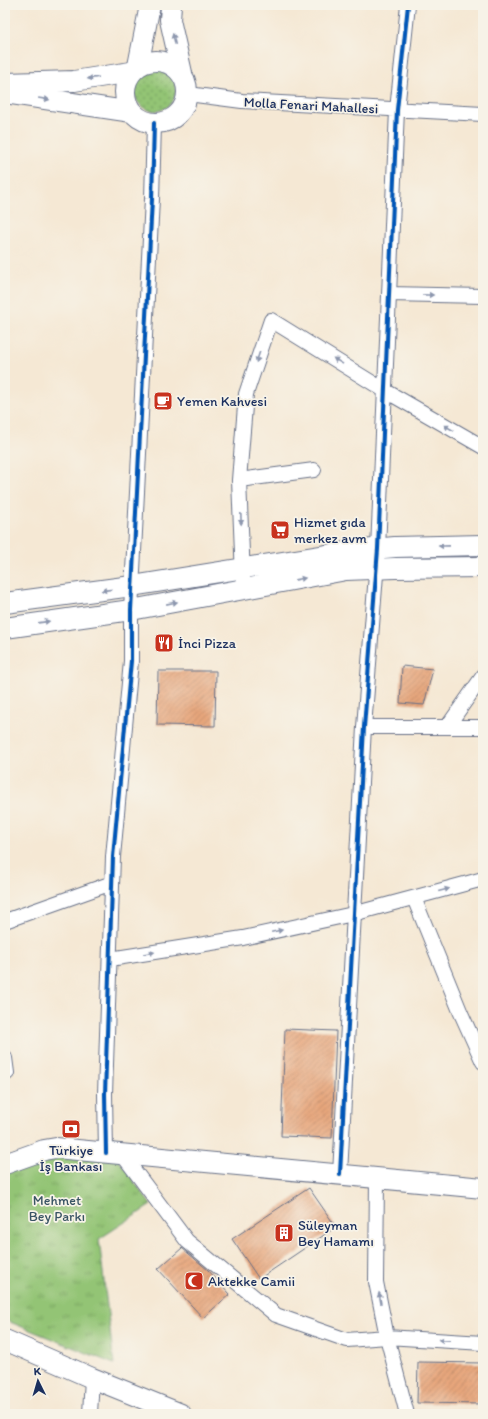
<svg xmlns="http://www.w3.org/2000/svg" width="488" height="1419" viewBox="0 0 488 1419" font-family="Itim,sans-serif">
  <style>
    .grass { fill: url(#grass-dots); stroke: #577a69 }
    .park { fill: url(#park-tufts); stroke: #577a69 }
    .building { fill: url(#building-hatch) }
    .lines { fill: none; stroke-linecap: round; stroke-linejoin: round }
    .street-casing { stroke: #677087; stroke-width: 16 }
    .secondary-casing { stroke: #677087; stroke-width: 22 }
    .street { stroke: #fff; stroke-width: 14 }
    .secondary { stroke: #fff; stroke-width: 20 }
    .cycleway-casing { stroke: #f7f3e8; stroke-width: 6 }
    .cycleway { stroke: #0057b8; stroke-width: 4 }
    .oneway { fill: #8d97ae }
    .labels { text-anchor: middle; stroke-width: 3.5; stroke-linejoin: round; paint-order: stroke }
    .street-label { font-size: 14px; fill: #1b2f5e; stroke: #f7f3e8 }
    .poi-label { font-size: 14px; fill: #1b2f5e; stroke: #f7f3e8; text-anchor: start }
    .park-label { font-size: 14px; fill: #395464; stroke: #f7f3e8 }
  </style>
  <defs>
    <pattern id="grass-dots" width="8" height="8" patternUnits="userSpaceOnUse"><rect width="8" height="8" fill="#93c474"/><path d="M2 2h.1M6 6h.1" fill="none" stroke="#77a062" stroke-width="1.8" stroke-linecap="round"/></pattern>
    <pattern id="park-tufts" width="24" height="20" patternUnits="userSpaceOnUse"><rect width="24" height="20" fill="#93c474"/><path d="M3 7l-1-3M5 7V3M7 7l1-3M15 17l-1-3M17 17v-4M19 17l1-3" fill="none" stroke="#77a062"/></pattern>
    <pattern id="building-hatch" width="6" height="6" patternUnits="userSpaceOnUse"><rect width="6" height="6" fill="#e7a67c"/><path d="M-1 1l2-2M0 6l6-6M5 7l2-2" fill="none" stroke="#ba8869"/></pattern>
  </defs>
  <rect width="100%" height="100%" fill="#f7f3e8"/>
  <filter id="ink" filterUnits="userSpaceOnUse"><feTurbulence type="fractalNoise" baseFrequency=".025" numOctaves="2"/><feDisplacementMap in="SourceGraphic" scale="8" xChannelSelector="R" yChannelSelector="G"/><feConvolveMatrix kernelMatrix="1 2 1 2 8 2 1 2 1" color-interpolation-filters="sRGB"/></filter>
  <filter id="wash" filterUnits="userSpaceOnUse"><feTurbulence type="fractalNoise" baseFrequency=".012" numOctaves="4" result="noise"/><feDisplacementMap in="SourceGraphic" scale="16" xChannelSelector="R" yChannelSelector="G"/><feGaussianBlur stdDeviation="0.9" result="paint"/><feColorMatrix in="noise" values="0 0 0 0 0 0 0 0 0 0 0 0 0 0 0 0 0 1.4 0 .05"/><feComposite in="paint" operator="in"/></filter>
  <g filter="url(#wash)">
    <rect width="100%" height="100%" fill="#f5e8d4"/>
    <!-- grass -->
    <path class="grass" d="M134 90a21 21 0 1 1 42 0a21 21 0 1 1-42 0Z"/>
    <!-- park -->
    <path class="park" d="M58,1153L118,1159L151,1205L99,1239L114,1364L5,1320V1170Z"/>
    <g id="blocks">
      <!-- building -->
      <path class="building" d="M402,666L433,669L424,705L400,703Z
        M158,671H216L215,726L157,725Z
        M285,1029L336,1031L332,1138L281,1136Z
        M309,1188L336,1227L259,1279L232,1239Z
        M182,1248L208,1270L230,1294L203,1318L158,1269Z
        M418,1362L483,1363V1404L417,1403Z"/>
    </g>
  </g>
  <g filter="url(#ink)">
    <use href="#blocks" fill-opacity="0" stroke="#677087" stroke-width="1"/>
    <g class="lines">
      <!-- street casing -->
      <g class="street-casing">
        <path id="street" d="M188,94L242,101L483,114
          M389,294L483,296
          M239,480L314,470
          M243,577L239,480L246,394L271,320L384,390L483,447
          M364,727H483
          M447,727L483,676
          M414,898L460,1011L483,1062
          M5,921L112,883
          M110,959L243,938L353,914L483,879
          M5,1058L7,1073
          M106,1153L105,1094L113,857L131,661V610L152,199L154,123
          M122,1154L187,1241L276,1315L347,1340L387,1337L483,1343
          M340,1174L364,727L378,549L397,110L408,5
          M377,1178L376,1282L387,1337L407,1414
          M90,1414L92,1378"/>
      </g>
      <!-- secondary casing -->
      <g class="secondary-casing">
        <path id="secondary" d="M171,5L170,20L182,73
          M125 92a31 31 0 1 1 62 0a31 31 0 1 1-62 0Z
          M138,66L150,5
          M5,83L74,81L131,72
          M5,93L132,112
          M5,603L132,586L351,551L395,547L483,545
          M5,628L131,610L346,570L395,568L483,567
          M5,1164L44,1150L56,1148L483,1188
          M5,1340L92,1378L181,1414"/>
      </g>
      <!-- street -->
      <use href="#street" class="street"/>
      <!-- secondary -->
      <use href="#secondary" class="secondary"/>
      <!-- cycleway casing -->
      <g class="cycleway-casing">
        <path id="cycleway" d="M106,1153L105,1094L113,857L131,661V610L152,199L154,123
          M340,1174L364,727L378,549L397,110L408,5"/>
      </g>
      <!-- cycleway -->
      <use href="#cycleway" class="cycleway"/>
    </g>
    <!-- one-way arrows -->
    <defs><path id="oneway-solid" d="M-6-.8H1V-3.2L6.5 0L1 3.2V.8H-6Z"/></defs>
    <g class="oneway">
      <use href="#oneway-solid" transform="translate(174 39) rotate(-103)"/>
      <use href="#oneway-solid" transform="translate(93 78) rotate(172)"/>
      <use href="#oneway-solid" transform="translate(44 99) rotate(9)"/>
      <use href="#oneway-solid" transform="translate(428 295) rotate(1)"/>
      <use href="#oneway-solid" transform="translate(258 357) rotate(109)"/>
      <use href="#oneway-solid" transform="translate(338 361) rotate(-148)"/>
      <use href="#oneway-solid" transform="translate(449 428) rotate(-150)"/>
      <use href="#oneway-solid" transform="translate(241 519) rotate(88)"/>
      <use href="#oneway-solid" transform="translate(444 546) rotate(179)"/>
      <use href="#oneway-solid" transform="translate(300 579) rotate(-11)"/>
      <use href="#oneway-solid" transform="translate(107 590) rotate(173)"/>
      <use href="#oneway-solid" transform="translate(172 603) rotate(-11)"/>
      <use href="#oneway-solid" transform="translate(44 622) rotate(-8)"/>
      <use href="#oneway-solid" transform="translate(444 890) rotate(-15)"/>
      <use href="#oneway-solid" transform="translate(277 931) rotate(-12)"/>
      <use href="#oneway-solid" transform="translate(149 953) rotate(-9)"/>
      <use href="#oneway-solid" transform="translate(380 1298) rotate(-100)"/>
      <use href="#oneway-solid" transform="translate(444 1340) rotate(-177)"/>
    </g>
  </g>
  <!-- icons -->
  <defs>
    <g id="cafe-square" transform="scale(1)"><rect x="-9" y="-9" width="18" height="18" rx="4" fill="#c8321e" stroke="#f7f3e8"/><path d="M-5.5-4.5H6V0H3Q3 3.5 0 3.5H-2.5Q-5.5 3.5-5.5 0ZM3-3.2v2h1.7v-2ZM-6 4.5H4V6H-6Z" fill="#fff"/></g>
    <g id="supermarket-square" transform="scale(1)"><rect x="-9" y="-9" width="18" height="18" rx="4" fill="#c8321e" stroke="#f7f3e8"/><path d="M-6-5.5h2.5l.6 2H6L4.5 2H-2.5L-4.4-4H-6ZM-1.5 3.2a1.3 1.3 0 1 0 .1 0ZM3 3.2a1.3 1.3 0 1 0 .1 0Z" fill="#fff"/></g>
    <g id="restaurant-square" transform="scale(1)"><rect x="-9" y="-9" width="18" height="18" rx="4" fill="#c8321e" stroke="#f7f3e8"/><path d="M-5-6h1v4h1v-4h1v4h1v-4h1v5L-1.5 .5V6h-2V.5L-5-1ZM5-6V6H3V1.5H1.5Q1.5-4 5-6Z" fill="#fff"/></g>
    <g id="bank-square" transform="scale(1)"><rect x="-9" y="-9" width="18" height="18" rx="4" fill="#c8321e" stroke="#f7f3e8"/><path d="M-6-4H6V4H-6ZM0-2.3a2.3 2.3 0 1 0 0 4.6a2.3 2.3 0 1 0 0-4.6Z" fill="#fff"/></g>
    <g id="building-square" transform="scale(1)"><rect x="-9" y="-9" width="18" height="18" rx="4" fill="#c8321e" stroke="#f7f3e8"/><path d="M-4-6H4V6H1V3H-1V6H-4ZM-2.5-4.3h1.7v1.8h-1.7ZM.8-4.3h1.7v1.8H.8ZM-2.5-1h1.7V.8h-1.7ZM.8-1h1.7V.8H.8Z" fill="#fff"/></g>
    <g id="mosque-square" transform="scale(1)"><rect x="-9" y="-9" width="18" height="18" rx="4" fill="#c8321e" stroke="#f7f3e8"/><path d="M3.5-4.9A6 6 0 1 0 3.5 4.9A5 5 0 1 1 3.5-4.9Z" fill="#fff"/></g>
  </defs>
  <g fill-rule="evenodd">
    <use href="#cafe-square" x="163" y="401"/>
    <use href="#supermarket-square" x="280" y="530"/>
    <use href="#restaurant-square" x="164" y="643"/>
    <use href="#bank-square" x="71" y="1129"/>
    <use href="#building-square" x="284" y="1233"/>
    <use href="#mosque-square" x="194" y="1281"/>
  </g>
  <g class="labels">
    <!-- street labels -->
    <g class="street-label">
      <text transform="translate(311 105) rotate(3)" y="5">Molla Fenari Mahallesi</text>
    </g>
    <!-- poi labels -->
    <g class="poi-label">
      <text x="177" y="406">Yemen Kahvesi</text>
      <text x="294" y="527">Hizmet gıda<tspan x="294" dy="16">merkez avm</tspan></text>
      <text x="178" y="648">İnci Pizza</text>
      <text x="71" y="1155" text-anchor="middle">Türkiye<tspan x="71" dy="16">İş Bankası</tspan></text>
      <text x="298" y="1230">Süleyman<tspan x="298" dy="16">Bey Hamamı</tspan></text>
      <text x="208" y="1286">Aktekke Camii</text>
    </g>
    <!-- park labels -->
    <g class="park-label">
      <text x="57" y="1205">Mehmet<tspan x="57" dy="16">Bey Parkı</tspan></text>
    </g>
  </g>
  <!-- margin -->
  <rect width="488" height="1419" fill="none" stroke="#f7f3e8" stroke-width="20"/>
  <!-- north arrow -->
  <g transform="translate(38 1381) rotate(355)" stroke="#f7f3e8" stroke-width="3" paint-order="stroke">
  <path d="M0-3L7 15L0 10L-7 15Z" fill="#1b2f5e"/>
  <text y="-6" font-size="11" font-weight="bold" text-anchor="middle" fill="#1b2f5e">K</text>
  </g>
</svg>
